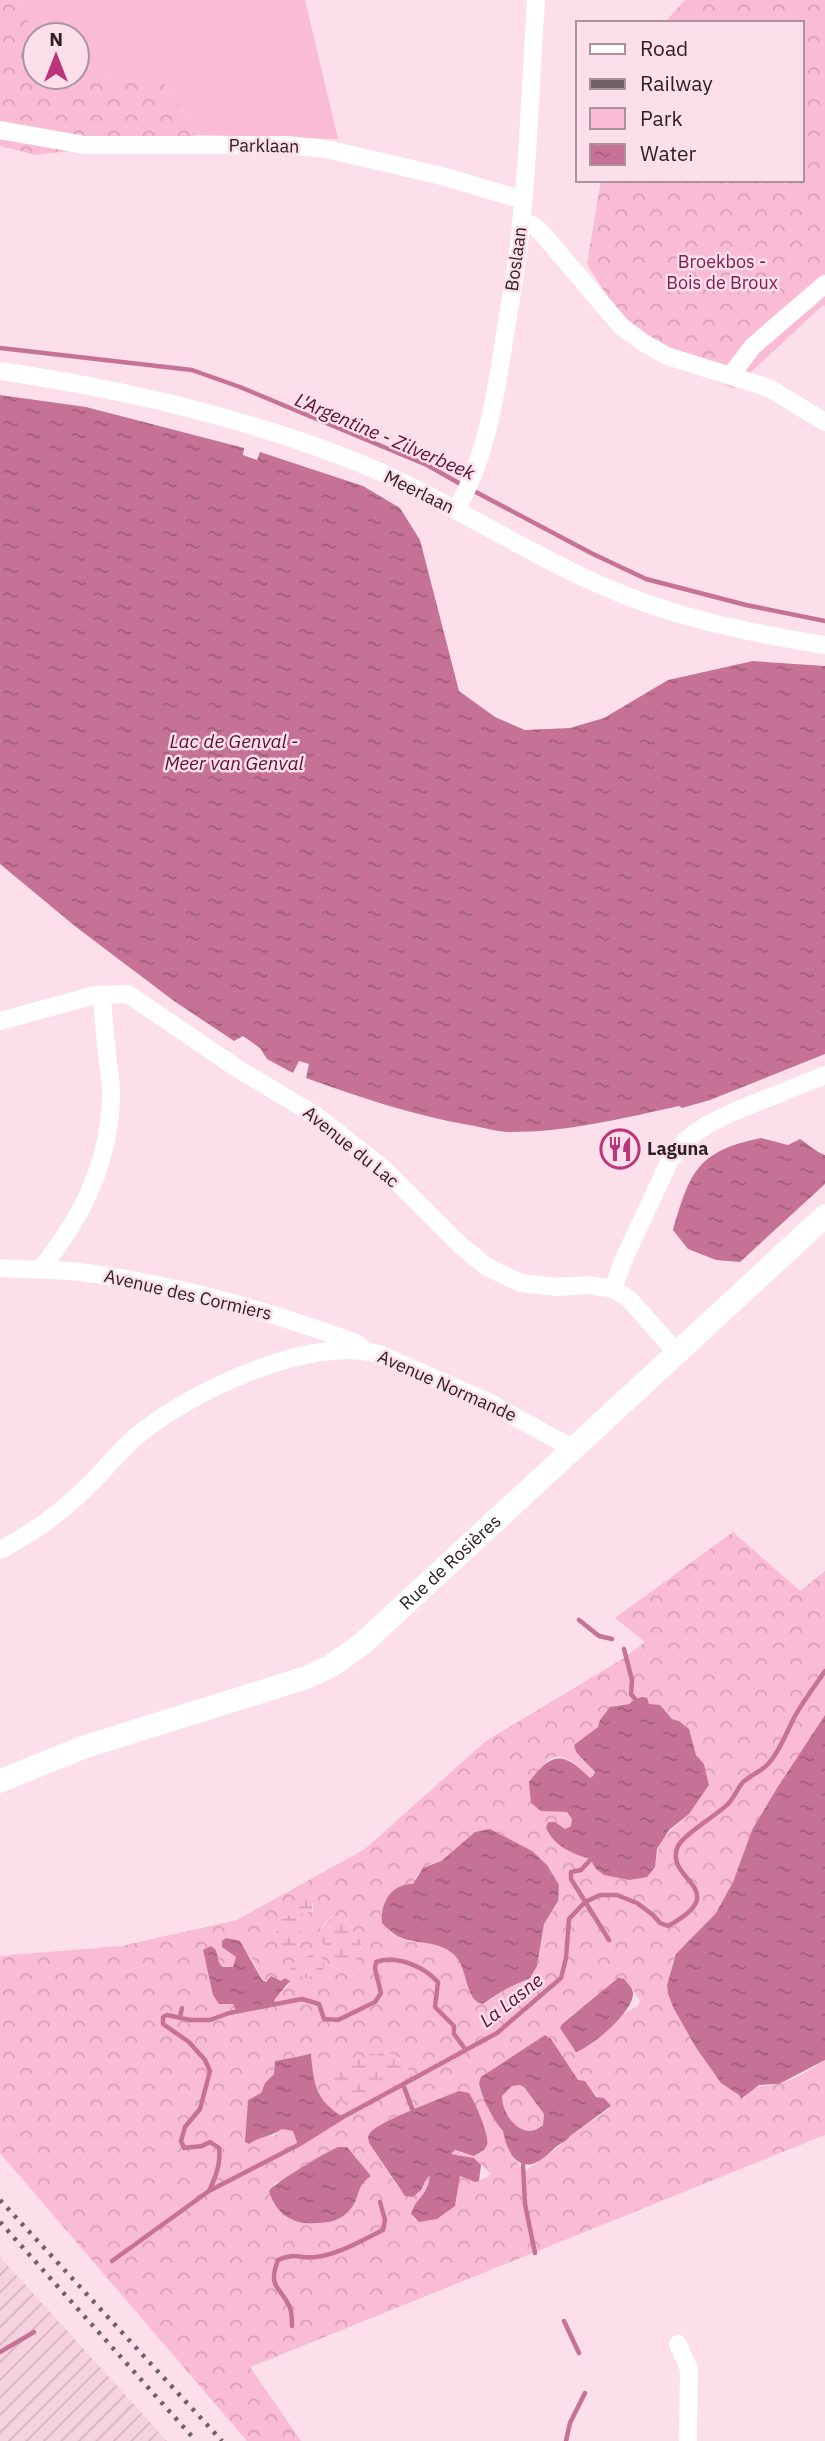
<svg xmlns="http://www.w3.org/2000/svg" width="825" height="2441" viewBox="0 0 825 2441" font-family="'IBM Plex Sans',sans-serif">
  <style>
    .industrial { fill: url(#industrial-furrows) }
    .green { fill: #fabbd4 }
    .forest { fill: url(#forest-crowns); fill-rule: evenodd }
    .wetland { fill: url(#wetland-marsh) }
    .water { fill: url(#water-ripples); fill-rule: evenodd }
    .lines { fill: none; stroke-linecap: round; stroke-linejoin: round }
    .stream { stroke: #c67296; stroke-width: 4.5 }
    .minor { stroke: #fff; stroke-width: 18 }
    .tertiary { stroke: #fff; stroke-width: 23 }
    .rail { stroke: #705f66; stroke-width: 4.5; stroke-dasharray: 3.5 7; stroke-linecap: butt }
    .labels { text-anchor: middle; stroke-width: 5; stroke-linejoin: round; paint-order: stroke }
    .street-label { font-size: 18px; fill: #2d2226; stroke: #fcdfea }
    .park-label { font-size: 18px; fill: #811c51; stroke: #fcdfea }
    .poi-label { font-size: 18px; font-weight: bold; fill: #2d2226; stroke: #fcdfea; text-anchor: start }
    .water-label { font-size: 19px; font-style: italic; fill: #5b0e37; stroke: #fcdfea }
  </style>
  <defs>
    <pattern id="industrial-furrows" width="10" height="10" patternUnits="userSpaceOnUse" patternTransform="scale(1.75)"><rect width="10" height="10" fill="#f7d1df"/><path d="M-1 1l2-2M0 10L10 0M9 11l2-2" fill="none" stroke="#d4b3bf"/></pattern>
    <pattern id="forest-crowns" width="20" height="18" patternUnits="userSpaceOnUse" patternTransform="scale(1.75)"><rect width="20" height="18" fill="#fabbd4"/><path d="M2 6a3 3 0 1 1 6 0M12 15a3 3 0 1 1 6 0" fill="none" stroke="#d7a0b6"/></pattern>
    <pattern id="wetland-marsh" width="20" height="14" patternUnits="userSpaceOnUse" patternTransform="scale(1.75)"><rect width="20" height="14" fill="#fabbd4"/><path d="M1 5h8M5 5V1M11 12h8M15 12V8" fill="none" stroke="#d7a0b6"/></pattern>
    <pattern id="water-ripples" width="26" height="14" patternUnits="userSpaceOnUse" patternTransform="scale(1.75)"><rect width="26" height="14" fill="#c67296"/><path d="M2 4q2-2 4 0t4 0M15 11q2-2 4 0t4 0" fill="none" stroke="#a15d7a"/></pattern>
  </defs>
  <rect width="100%" height="100%" fill="#fcdfea"/>
  <!-- industrial -->
  <path class="industrial" d="M0,2257L167,2441H0Z"/>
  <!-- green -->
  <path class="green" d="M16,0H305L338,139L200,135L157,73L65,84L61,77H77V35H36Z"/>
  <!-- forest -->
  <path class="forest" d="M0,0H16L36,35L35,77H61L65,84L157,73L200,135L36,155L0,146Z
    M685,0H825V306L823,305L733,389L623,321L587,264L601,180H802V23H664Z
    M733,1532L800,1591L825,1571V1715L777,1788L752,1830L733,1882L716,1913L676,1954L667,1985L668,1994C684,2034 711,2072 744,2099C755,2081 762,2089 778,2084C794,2080 812,2069 825,2060V2135L250,2367L301,2441H247L0,2153V1956L121,1946L237,1920L365,1849L486,1741L624,1658L645,1642L615,1618ZM635,1699L649,1705H660L672,1719L679,1721L689,1729L696,1755L704,1764L709,1785C702,1794 697,1804 689,1813C670,1836 659,1830 655,1867L629,1880L604,1875L596,1869L591,1859C572,1853 555,1847 546,1828L548,1822L565,1829L571,1826L572,1819L567,1812L541,1811L536,1774C541,1770 546,1761 552,1758C566,1751 582,1770 590,1778L595,1772L588,1763L587,1737L598,1727L616,1705L629,1704ZM475,1832L558,1901L544,1924L537,1966L519,1984L506,1989L490,2000L471,1996L460,1960L451,1952L428,1942H410L400,1938L389,1931L381,1913L390,1898L407,1884H413L418,1874L431,1864L440,1861ZM299,1902L313,1903V1911L302,1913L298,1919L300,1945L294,1947L275,1937L279,1918C288,1918 297,1911 299,1902ZM333,1915L350,1926L361,1948L356,1957L355,1967L341,1972L330,1963L327,1947L319,1934L321,1927ZM246,1952L252,1959L262,1980L281,1981L285,1978L289,1984L275,1999L274,2004L236,2009L233,2004L229,2003L203,1957H218L219,1964L228,1968L234,1967L236,1957L232,1954ZM618,1978L633,1990L640,2000L638,2006L626,2012L613,2024L560,2028L562,2023ZM545,2035L551,2039L578,2081L600,2098L609,2109L570,2136C566,2143 530,2169 523,2171L508,2149L503,2131L486,2103L481,2077ZM377,2055L399,2058L413,2078L349,2102L338,2097L330,2068L345,2066ZM299,2056L312,2057C309,2083 321,2103 342,2117L298,2144L293,2131L282,2129L274,2136L246,2137L248,2100L261,2093L265,2083L274,2074L275,2061ZM459,2091C474,2106 488,2122 487,2145L465,2154L452,2150L451,2154L474,2158L491,2174C477,2183 476,2181 460,2176L456,2192L457,2202C443,2214 434,2223 414,2220L411,2214C416,2197 429,2195 430,2176L427,2178L423,2187L401,2191L369,2143C368,2137 367,2136 371,2132C380,2121 444,2097 459,2091ZM329,2151L356,2157C369,2180 358,2184 353,2206L321,2223L311,2224L273,2184L289,2177Z
    M520,2085L524,2087L544,2114L543,2125C522,2143 502,2117 502,2096L512,2086Z"/>
  <!-- wetland -->
  <path class="wetland" d="M308,1898H312V1911L302,1913C294,1926 303,1930 302,1942L289,1951H284L275,1937L279,1918C292,1918 295,1907 301,1899Z
    M333,1915L340,1917L342,1922C351,1923 354,1936 361,1941C361,1950 356,1957 355,1967L347,1973L341,1972L330,1963L327,1947C310,1933 325,1926 333,1915Z
    M310,1955H317L323,1959L324,1967L321,1972L305,1979L290,1969L295,1960L298,1961Z
    M386,2050L405,2064L413,2078L356,2111C349,2102 343,2102 337,2096C331,2090 329,2077 329,2068L345,2066L354,2060L364,2059L367,2053L377,2055Z"/>
  <!-- water -->
  <path class="water" d="M0,395L86,407L244,448L243,455L257,460L260,452L363,486L400,508L420,540L459,691L495,717L525,730L570,728L604,718L668,680L753,661L825,666V1054L710,1100L682,1108L679,1106C625,1118 567,1132 511,1132C497,1132 482,1127 469,1125C412,1115 359,1097 306,1078L309,1064L299,1061L293,1073L267,1059L260,1048L243,1036L234,1041L174,1001L76,927L0,864Z
    M761,1138L788,1145L800,1139C809,1145 815,1151 825,1155V1184L740,1262L716,1260L688,1249L673,1230C690,1172 697,1151 761,1138Z
    M643,1697L647,1698L649,1704L660,1705L672,1719L679,1721L689,1729L696,1755L704,1764L709,1785L689,1814L669,1830L657,1849L655,1867L647,1877L629,1880L604,1875L596,1869L590,1859C571,1853 555,1847 546,1828L548,1822H555L565,1829L571,1826L572,1819L567,1812L541,1811L531,1803L529,1782C552,1752 563,1751 590,1778L593,1776L595,1772L576,1752L574,1745L598,1727L600,1720L610,1707L629,1704L635,1699Z
    M825,1715V2060L779,2084L759,2085L741,2099L739,2095L721,2083L695,2046L674,2009L668,1994L667,1985L676,1954L716,1913L733,1882L752,1830L777,1788Z
    M490,1829L532,1851L547,1865L559,1885L558,1901L544,1924L537,1966L530,1978L506,1989L482,2004C463,1999 469,1965 452,1953C426,1934 408,1952 382,1923C380,1903 392,1883 413,1884L423,1868L441,1861L475,1832Z
    M226,1938L240,1941L262,1980L266,1982L271,1976L281,1981L285,1978L290,1981L275,1999L274,2004L237,2013L233,2004H219L213,1995L203,1950L211,1946L216,1950L219,1963L223,1967H233L236,1957L222,1947V1941Z
    M618,1978L624,1979C627,1983 633,1988 633,1993C634,2011 592,2047 576,2052L560,2028L562,2024Z
    M545,2035L551,2039L578,2080L585,2081L596,2097L604,2098L611,2106L570,2136C566,2142 563,2142 557,2146C551,2151 546,2157 539,2161C517,2174 506,2149 503,2131C493,2120 482,2098 479,2083L481,2077ZM520,2085L524,2087L544,2114L543,2125C523,2143 502,2116 502,2096L512,2086Z
    M311,2054C314,2085 315,2099 343,2117L298,2145L293,2131L282,2129C271,2137 260,2136 249,2144L245,2142L248,2100L261,2093L265,2083L274,2074L275,2061Z
    M459,2091L469,2093C475,2102 490,2136 487,2145C485,2150 479,2153 474,2156L455,2150L451,2154L474,2158L481,2165L479,2181L475,2182L460,2176L455,2206L437,2219L419,2222L411,2214C416,2197 427,2197 430,2176L427,2178L421,2190L413,2197L405,2196L369,2143C368,2137 367,2136 371,2132C380,2121 444,2097 459,2091Z
    M338,2147H347L371,2176C356,2186 360,2196 352,2207C343,2220 332,2222 319,2223C295,2226 276,2215 269,2191C274,2183 326,2152 338,2147Z"/>
  <g class="lines">
    <!-- stream -->
    <path class="stream" d="M0,348L192,370L240,387L427,465L464,486
      M472,490L591,553L646,579L746,605L825,621
      M579,1620L599,1636L612,1639
      M624,1649L632,1680L631,1694L635,1699
      M591,1859L581,1870L571,1872V1879L609,1940
      M180,2017L182,2008
      M403,2084L413,2111
      M523,2165L525,2204L535,2253
      M209,2191C216,2176 221,2164 219,2148L210,2142L202,2146L184,2148L181,2141L185,2127L200,2109L210,2071L205,2060L189,2042L163,2024V2017L167,2015L190,2020H210L229,2013L302,1999L319,2004L324,2019L338,2020L375,2002L381,1993L375,1969L376,1962C397,1955 423,1966 438,1982L435,2007L454,2026V2034L466,2050
      M112,2261L209,2191L298,2145L343,2117L497,2033L561,1978L566,1958L569,1919L585,1902L600,1895H617L637,1903L653,1915L660,1923L668,1926C736,1889 662,1880 678,1846C684,1834 717,1815 728,1804C734,1798 737,1789 743,1782C751,1775 762,1771 769,1763C781,1749 787,1731 795,1716C804,1700 815,1686 825,1671
      M564,2321L579,2353
      M292,2326C292,2321 292,2313 290,2308C281,2286 267,2289 278,2260C294,2252 301,2259 316,2257C340,2254 362,2240 383,2230L385,2220L380,2202
      M0,2352L34,2332
      M566,2441L570,2423L585,2393"/>
    <!-- minor -->
    <path class="minor" d="M0,130L85,145H286L326,149L442,176L523,200
      M522,223L532,225L540,231L622,327L644,343L667,356L769,388L825,422
      M0,371C126,390 250,418 369,467C450,502 524,552 605,587C675,618 750,633 825,645
      M731,375L753,346L825,284
      M456,510C486,458 495,400 504,341C510,302 518,264 521,225C529,150 531,75 536,0
      M0,1021L95,995L128,994L238,1069L315,1115L383,1168L459,1244L487,1267L521,1283L557,1287L588,1285L613,1289L628,1298L677,1353
      M0,1268C27,1270 54,1269 80,1272C175,1284 267,1310 356,1343L362,1348
      M41,1268C82,1218 109,1164 111,1097C112,1083 108,1068 107,1054C105,1034 103,1015 102,995
      M613,1289L623,1261L670,1160L687,1139L708,1124L733,1112L825,1075
      M0,1550C34,1532 58,1515 86,1488C104,1471 119,1451 138,1435C191,1391 310,1335 379,1354L488,1402L572,1448
      M678,2344L689,2369L688,2441"/>
    <!-- tertiary -->
    <path class="tertiary" id="s1" d="M0,1781L84,1747L305,1678L331,1666L362,1644L825,1216"/>
    <!-- rail -->
    <path class="rail" d="M0,2200L222,2441
      M0,2222L196,2441"/>
  </g>
  <!-- icons -->
  <defs>
    <g id="restaurant-ring" transform="scale(2.0125)"><circle r="9.5" fill="#fcdfea" stroke="#ba3579" stroke-width="1.5"/><path d="M-5-6h1v4h1v-4h1v4h1v-4h1v5L-1.5 .5V6h-2V.5L-5-1ZM5-6V6H3V1.5H1.5Q1.5-4 5-6Z" fill="#ba3579"/></g>
  </defs>
  <g fill-rule="evenodd">
    <use href="#restaurant-ring" x="620" y="1149"/>
  </g>
  <g class="labels">
    <!-- street labels -->
    <g class="street-label">
      <text transform="translate(264 146) rotate(1)" y="6">Parklaan</text>
      <text transform="translate(516 259) rotate(-82)" y="6">Boslaan</text>
      <text transform="translate(419 492) rotate(26)" y="6">Meerlaan</text>
      <text transform="translate(351 1147) rotate(39)" y="6">Avenue du Lac</text>
      <text transform="translate(188 1295) rotate(13)" y="6">Avenue des Cormiers</text>
      <text transform="translate(447 1386) rotate(24)" y="6">Avenue Normande</text>
      <text dy="6" stroke="none"><textPath href="#s1" startOffset="509">Rue de Rosières</textPath></text>
    </g>
    <!-- park labels -->
    <g class="park-label">
      <text x="722" y="268">Broekbos -<tspan x="722" dy="21">Bois de Broux</tspan></text>
    </g>
    <!-- poi labels -->
    <g class="poi-label">
      <text x="647" y="1155">Laguna</text>
    </g>
    <!-- water labels -->
    <g class="water-label">
      <text transform="translate(385 436) rotate(23)" y="7">L'Argentine - Zilverbeek</text>
      <text x="234" y="748">Lac de Genval -<tspan x="234" dy="22">Meer van Genval</tspan></text>
      <text transform="translate(511 2000) rotate(-38)" y="7">La Lasne</text>
    </g>
  </g>
  <!-- legend -->
  <rect x="576" y="21" width="228" height="161" fill="#fcdfea" stroke="#a9939c" stroke-width="2"/>
  <rect x="590" y="44" width="35" height="10" fill="#ffffff" stroke="#a9939c" stroke-width="2"/>
  <text x="640" y="56" font-size="21" fill="#2d2226">Road</text>
  <rect x="590" y="79" width="35" height="10" fill="#705f66" stroke="#a9939c" stroke-width="2"/>
  <text x="640" y="91" font-size="21" fill="#2d2226">Railway</text>
  <rect x="590" y="108" width="35" height="21" fill="#fabbd4" stroke="#a9939c" stroke-width="2"/>
  <text x="640" y="126" font-size="21" fill="#2d2226">Park</text>
  <rect x="590" y="144" width="35" height="21" fill="url(#water-ripples)" stroke="#a9939c" stroke-width="2"/>
  <text x="640" y="161" font-size="21" fill="#2d2226">Water</text>
  <!-- north arrow -->
  <g transform="translate(56 56)"><circle r="33" fill="#fcdfea" stroke="#a9939c" stroke-width="2"/>
  <path d="M0-5L12 26L0 18L-12 26Z" fill="#ba3579"/>
  <text y="-10" font-size="19" font-weight="bold" text-anchor="middle" fill="#2d2226">N</text>
  </g>
</svg>
